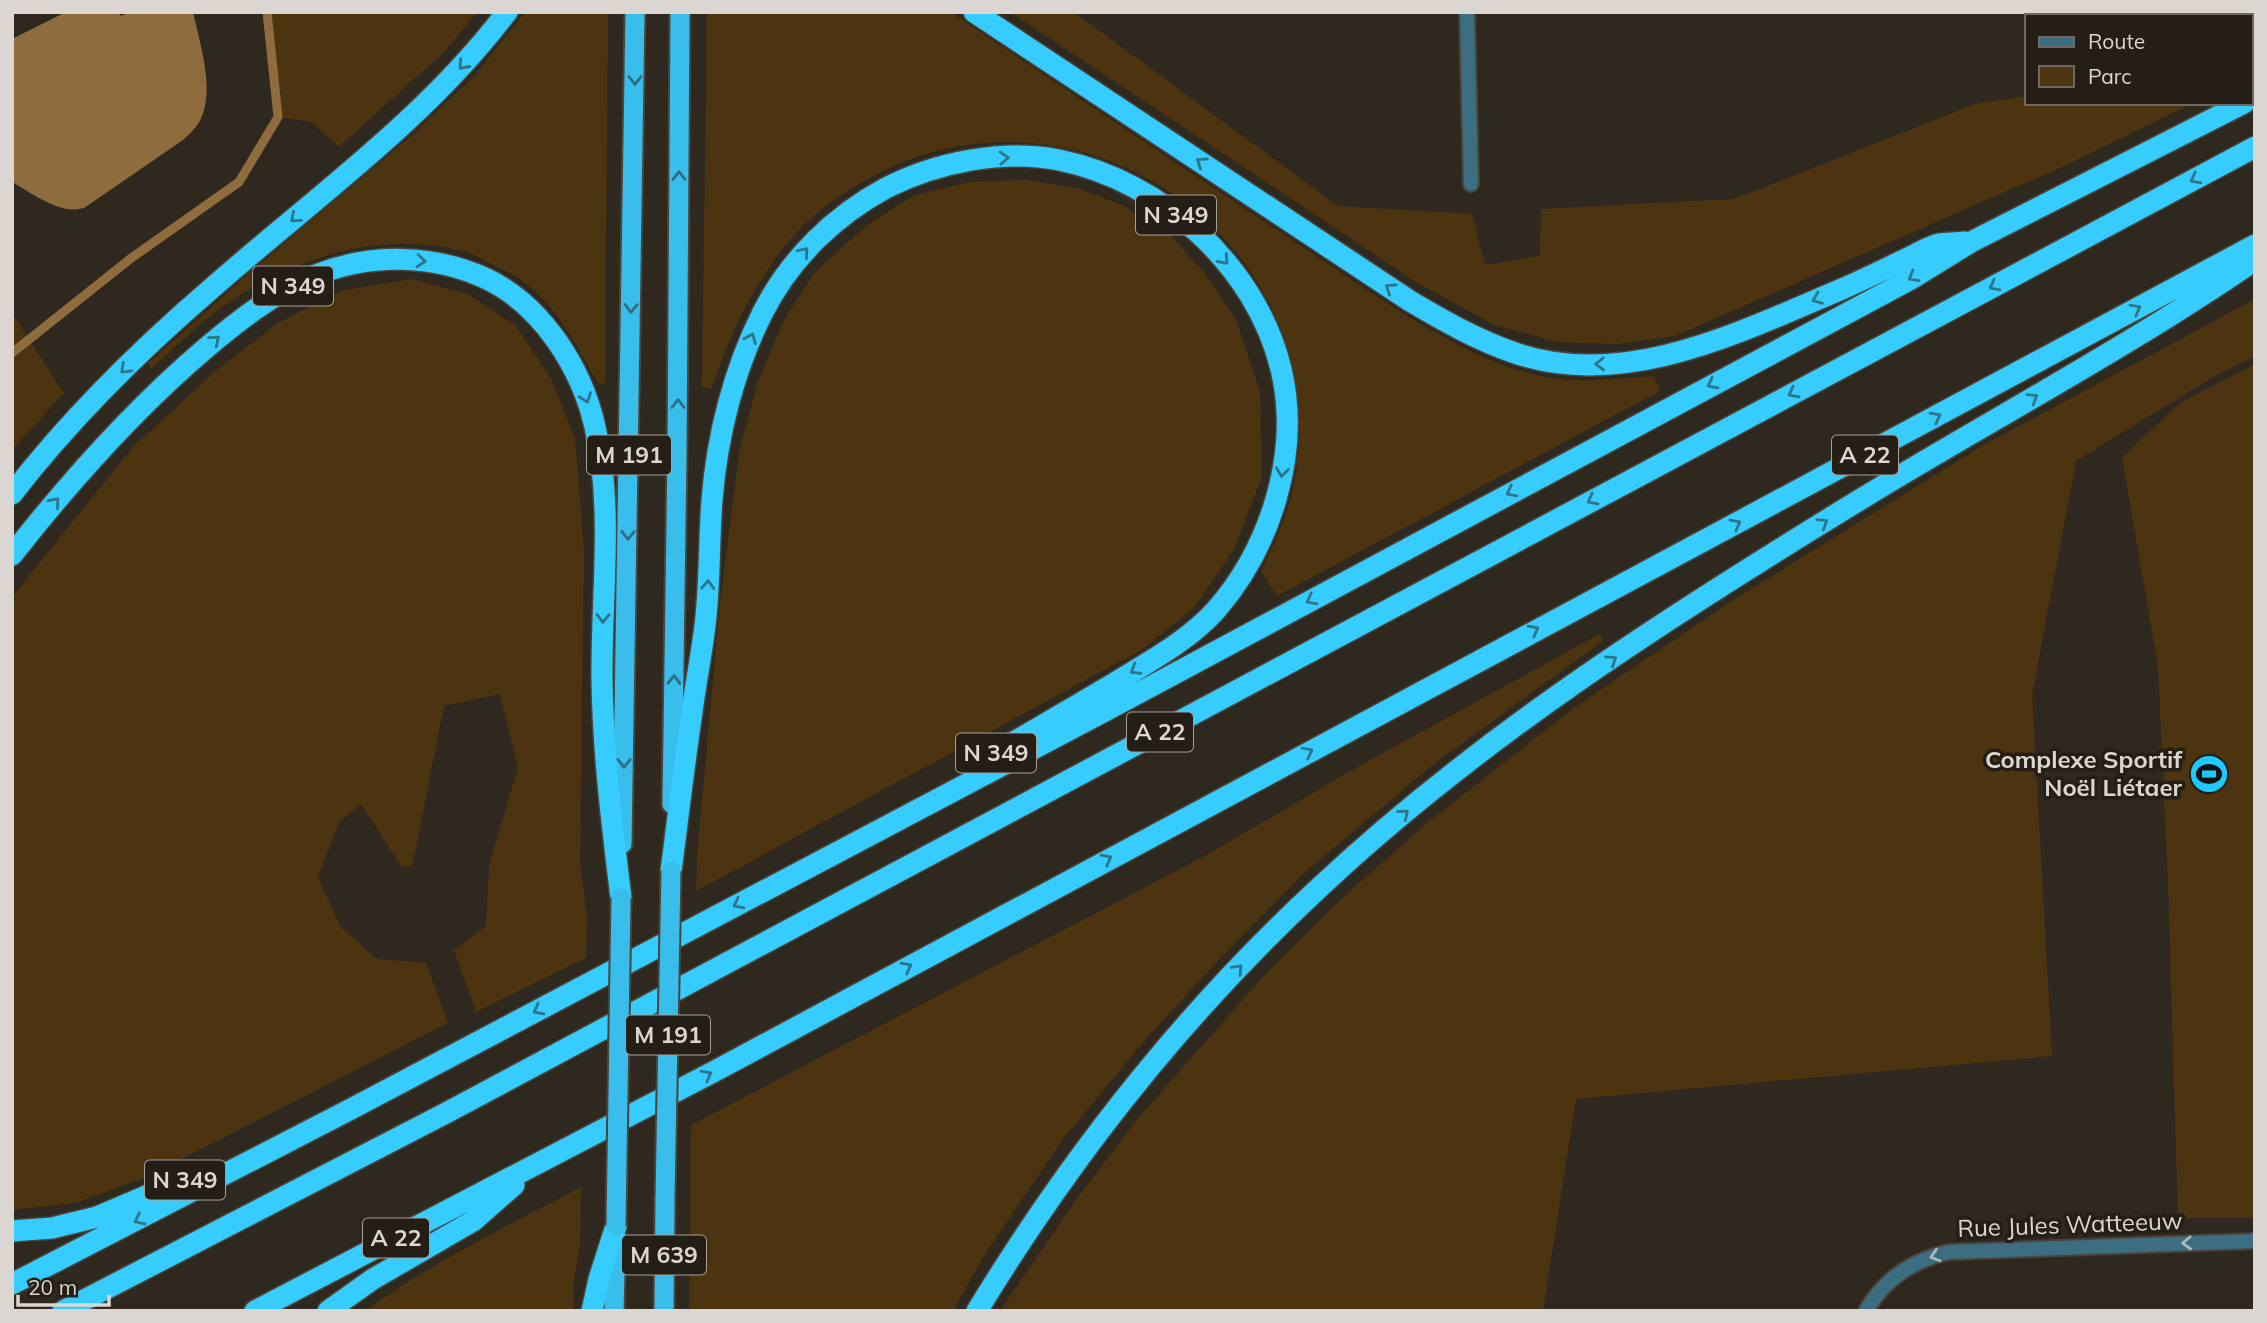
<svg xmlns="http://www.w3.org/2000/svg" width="2267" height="1323" viewBox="0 0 2267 1323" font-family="Mulish,sans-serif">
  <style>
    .green { fill: #4d3411 }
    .water { fill: #8f6c3d }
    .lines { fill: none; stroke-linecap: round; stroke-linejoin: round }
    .stream { stroke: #8f6c3d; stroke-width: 9 }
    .minor-casing { stroke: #4b443b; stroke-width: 18 }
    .trunk-casing { stroke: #4b443b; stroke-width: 23 }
    .motorway-casing { stroke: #4b443b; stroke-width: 24 }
    .minor { stroke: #3c6e81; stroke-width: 14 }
    .trunk { stroke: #39beec; stroke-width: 19 }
    .motorway { stroke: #36ccfd; stroke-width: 21 }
    .trunk-bridge-casing { stroke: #4b443b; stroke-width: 23; stroke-linecap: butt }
    .trunk-bridge { stroke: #39beec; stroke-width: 19 }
    .oneway { stroke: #2e758a }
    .oneway2 { stroke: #2f6e81 }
    .oneway3 { stroke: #abb7b9 }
    .labels { text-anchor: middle; stroke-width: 7; stroke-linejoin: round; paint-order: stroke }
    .shield { fill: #251e16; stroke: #a49f99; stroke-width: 2 }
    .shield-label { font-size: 23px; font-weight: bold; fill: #dbd6d1 }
    .poi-label { font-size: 24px; font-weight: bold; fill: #dbd6d1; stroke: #251e16; text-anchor: end }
    .street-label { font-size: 24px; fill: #dbd6d1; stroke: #251e16 }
  </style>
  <rect width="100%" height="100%" fill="#2f281f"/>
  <!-- green -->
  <path class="green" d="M267,12H477L444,52L339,147L311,122L278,117Z
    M525,12H608L605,384H599C580,353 563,317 536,292C523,280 507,271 491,264C482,259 472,253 462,251C378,230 289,259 221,308C196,326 175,348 152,368L147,364L247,275L411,136L476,74Z
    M707,12H950L1382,300C1435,333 1490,368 1552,378C1586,383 1621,378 1654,376L1660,391L1277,596L1261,571C1277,539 1291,507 1296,472C1330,251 1100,78 896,165C862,180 831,199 804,225C758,271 732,330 711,389L702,387Z
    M1010,12H1074L1338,206L1472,214L1485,265L1540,256L1541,209L1734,199L1975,104L2027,96V103H2193L2069,164L1675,336L1617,344L1557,342L1495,325L1419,284Z
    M1026,180L1077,188L1122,205L1171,236L1205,274L1236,320L1260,392L1262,477L1233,551L1194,608L1143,649L696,891L697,857L720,602L740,447L759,379L784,320L815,272L867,225L915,195L970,182Z
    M412,279L468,294L515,325L551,378L575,438L584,553L580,863L587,917L586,958L476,1012L454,950L486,926L489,865L518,768L500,694L444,706L412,867L401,866L361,804L339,822L318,877L340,926L377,959L426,963L448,1023L144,1178L75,1203L12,1210V597L133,447L219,368L278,323L340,291Z
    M2255,299V356L2213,377L2076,461L2032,695L2052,1056L1576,1099L1543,1311H1000L1072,1205L1138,1118L1270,969L1349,892L1427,823L1574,708L1727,604L1980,447Z
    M12,313L64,393L12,450Z
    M2255,364V1218H2178L2168,883L2158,666L2122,457L2181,402Z
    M1600,634L1603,641L1435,763L1304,873L1217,962L1150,1034L1063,1139L983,1257L953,1311H689L691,1125L1201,858L1368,761Z
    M581,1187L580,1243L574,1280L573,1311H365C432,1262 508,1226 581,1187Z"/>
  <!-- water -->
  <path class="water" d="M66,12H118L121,16L130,12H193C200,45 217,94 198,124C194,130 188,135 183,140L84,208C59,215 34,194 12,182V39Z"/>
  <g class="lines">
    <!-- stream -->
    <path class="stream" d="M12,353L130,259L239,182L278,117L267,12"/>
    <!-- minor casing -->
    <g class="minor-casing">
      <path id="minor" d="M1467,12L1471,184
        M1866,1311C1884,1279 1914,1260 1949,1252L2255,1241"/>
    </g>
    <!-- trunk casing -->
    <g class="trunk-casing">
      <path id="trunk" d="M672,804L677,454L680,12
        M622,844L635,12
        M614,1311L616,1237
        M664,1311L665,1199"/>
    </g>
    <!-- motorway casing -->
    <g class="motorway-casing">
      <path id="motorway" d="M974,12L1410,301C1444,321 1477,340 1515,353C1625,391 1742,331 1842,289C1865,279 1887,268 1910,257C1919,253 1929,246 1939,244C1947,243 1957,243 1965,242
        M12,494C70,419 141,349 212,288C313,199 425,120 507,12
        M12,555C71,480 133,410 206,348C239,320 275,292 316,275C371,253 433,254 487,279C543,306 582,369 595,427C614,509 601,596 602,679C603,752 612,825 621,898
        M671,871C678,818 684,765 692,712C696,680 703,648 706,616C710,577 709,538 712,500C717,436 734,369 763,312C790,259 834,216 886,188C937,162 1003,149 1059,160C1162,181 1256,266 1281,369C1301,452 1271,547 1216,610C1190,639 1155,658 1123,678C1080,704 1036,729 992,755
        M12,1231L52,1228L97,1217L198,1174
        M12,1284L351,1109L1105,711L1911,279L1971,242L2244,103
        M63,1311L446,1113L2255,147
        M255,1311L715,1071L2255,245
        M328,1311L373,1279L473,1221L514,1185
        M592,1311L599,1279L616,1226
        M977,1311C1072,1155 1186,1011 1320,887C1483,734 1676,612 1866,496C1996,417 2130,346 2255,260"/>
    </g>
    <!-- minor -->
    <use href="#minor" class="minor"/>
    <!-- trunk -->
    <use href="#trunk" class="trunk"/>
    <!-- motorway -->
    <use href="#motorway" class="motorway"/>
    <!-- trunk-bridge casing -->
    <g class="trunk-bridge-casing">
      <path id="trunk-bridge" d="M665,1199L671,871
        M616,1226L621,898"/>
    </g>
    <!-- trunk-bridge -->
    <use href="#trunk-bridge" class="trunk-bridge"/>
  </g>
  <!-- one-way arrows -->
  <defs><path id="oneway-chevron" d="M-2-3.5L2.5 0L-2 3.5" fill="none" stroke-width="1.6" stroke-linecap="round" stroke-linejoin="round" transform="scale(1.75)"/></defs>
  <g class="oneway">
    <use href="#oneway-chevron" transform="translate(463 65) rotate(132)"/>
    <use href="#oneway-chevron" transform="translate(1004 158) rotate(-3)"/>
    <use href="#oneway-chevron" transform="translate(1201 162) rotate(-146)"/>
    <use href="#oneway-chevron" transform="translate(2195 179) rotate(152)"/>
    <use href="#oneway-chevron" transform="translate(295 218) rotate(140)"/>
    <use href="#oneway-chevron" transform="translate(804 252) rotate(-50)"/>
    <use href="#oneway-chevron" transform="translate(1224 260) rotate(49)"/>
    <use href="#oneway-chevron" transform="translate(421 261) rotate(5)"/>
    <use href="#oneway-chevron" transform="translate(1913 277) rotate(150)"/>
    <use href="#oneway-chevron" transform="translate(1994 286) rotate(152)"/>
    <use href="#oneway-chevron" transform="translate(1390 288) rotate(-146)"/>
    <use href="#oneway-chevron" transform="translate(1817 299) rotate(158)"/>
    <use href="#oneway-chevron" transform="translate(2136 309) rotate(-28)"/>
    <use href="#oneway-chevron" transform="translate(751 338) rotate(-67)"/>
    <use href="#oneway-chevron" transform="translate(215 340) rotate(-40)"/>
    <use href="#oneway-chevron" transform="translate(1600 364) rotate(178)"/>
    <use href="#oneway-chevron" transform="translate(125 369) rotate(136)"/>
    <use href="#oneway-chevron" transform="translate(1712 384) rotate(152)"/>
    <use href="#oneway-chevron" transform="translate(1793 393) rotate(152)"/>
    <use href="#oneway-chevron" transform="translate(586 398) rotate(70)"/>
    <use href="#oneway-chevron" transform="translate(2033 398) rotate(-31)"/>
    <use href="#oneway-chevron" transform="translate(1936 417) rotate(-28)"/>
    <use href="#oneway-chevron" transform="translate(1282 472) rotate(98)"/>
    <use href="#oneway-chevron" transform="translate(1511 492) rotate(152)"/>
    <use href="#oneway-chevron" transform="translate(1592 500) rotate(152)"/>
    <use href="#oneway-chevron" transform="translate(55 502) rotate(-50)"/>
    <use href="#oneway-chevron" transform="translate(1823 523) rotate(-32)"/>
    <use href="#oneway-chevron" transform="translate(1736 524) rotate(-28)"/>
    <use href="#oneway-chevron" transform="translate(708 585) rotate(-87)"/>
    <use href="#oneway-chevron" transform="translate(1311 600) rotate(152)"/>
    <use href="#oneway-chevron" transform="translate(603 618) rotate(91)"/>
    <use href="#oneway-chevron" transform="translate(1534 630) rotate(-28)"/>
    <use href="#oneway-chevron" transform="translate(1612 660) rotate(-34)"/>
    <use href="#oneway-chevron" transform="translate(1135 670) rotate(149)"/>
    <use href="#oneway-chevron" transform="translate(1308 752) rotate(-28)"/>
    <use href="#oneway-chevron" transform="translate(1404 814) rotate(-40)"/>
    <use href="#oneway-chevron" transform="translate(1107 859) rotate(-28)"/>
    <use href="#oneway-chevron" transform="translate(738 904) rotate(152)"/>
    <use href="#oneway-chevron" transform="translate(907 967) rotate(-28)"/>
    <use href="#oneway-chevron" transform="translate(1238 969) rotate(-47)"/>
    <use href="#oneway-chevron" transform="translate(538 1010) rotate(152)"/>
    <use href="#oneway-chevron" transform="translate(707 1075) rotate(-28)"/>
    <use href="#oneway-chevron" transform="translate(139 1220) rotate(153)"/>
  </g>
  <g class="oneway2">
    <use href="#oneway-chevron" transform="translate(635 80) rotate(90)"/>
    <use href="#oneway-chevron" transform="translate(679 176) rotate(-90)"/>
    <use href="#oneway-chevron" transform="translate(631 308) rotate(91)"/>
    <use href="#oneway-chevron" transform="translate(678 404) rotate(-90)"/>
    <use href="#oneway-chevron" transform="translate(628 535) rotate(91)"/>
    <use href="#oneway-chevron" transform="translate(674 680) rotate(-89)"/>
    <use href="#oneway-chevron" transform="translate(624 763) rotate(91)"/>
  </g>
  <g class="oneway3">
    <use href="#oneway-chevron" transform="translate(2187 1243) rotate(178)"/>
    <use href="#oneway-chevron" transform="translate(1935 1256) rotate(162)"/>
  </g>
  <!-- icons -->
  <defs>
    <g id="stadium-disc" transform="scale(2.0125)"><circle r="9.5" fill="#1ec9fd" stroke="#251e16"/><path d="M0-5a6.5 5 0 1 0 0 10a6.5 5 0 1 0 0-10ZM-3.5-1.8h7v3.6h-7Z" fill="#111"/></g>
  </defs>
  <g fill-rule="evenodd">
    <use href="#stadium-disc" x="2209" y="774"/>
  </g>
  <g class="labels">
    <!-- shield labels -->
    <g class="shield">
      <rect x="1136" y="195.5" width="80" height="39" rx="5"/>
      <rect x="253" y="266.5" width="80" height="39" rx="5"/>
      <rect x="587" y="435.5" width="84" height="39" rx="5"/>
      <rect x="1832" y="435.5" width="66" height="39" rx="5"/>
      <rect x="1127" y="712.5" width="66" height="39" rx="5"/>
      <rect x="956" y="733.5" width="80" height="39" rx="5"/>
      <rect x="626" y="1015.5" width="84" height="39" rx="5"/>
      <rect x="145" y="1160.5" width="80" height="39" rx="5"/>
      <rect x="363" y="1218.5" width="66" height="39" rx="5"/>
      <rect x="622" y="1235.5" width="84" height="39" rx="5"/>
    </g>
    <g class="shield-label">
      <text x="1176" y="223">N 349</text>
      <text x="293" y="294">N 349</text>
      <text x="629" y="463">M 191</text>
      <text x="1865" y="463">A 22</text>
      <text x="1160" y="740">A 22</text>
      <text x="996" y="761">N 349</text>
      <text x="668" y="1043">M 191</text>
      <text x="185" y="1188">N 349</text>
      <text x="396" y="1246">A 22</text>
      <text x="664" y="1263">M 639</text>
    </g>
    <!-- poi labels -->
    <g class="poi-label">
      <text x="2182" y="768">Complexe Sportif<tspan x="2182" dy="28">Noël Liétaer</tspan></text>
    </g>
    <!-- street labels -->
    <g class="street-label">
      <text transform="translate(2070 1225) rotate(-2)" y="8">Rue Jules Watteeuw</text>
    </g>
  </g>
  <!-- border -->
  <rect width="2267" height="1323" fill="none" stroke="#dbd6d1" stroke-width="28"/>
  <!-- legend -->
  <rect x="2025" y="14" width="228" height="91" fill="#251e16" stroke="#6e6861" stroke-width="2"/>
  <rect x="2039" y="37" width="35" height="10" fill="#3c6e81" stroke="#6e6861" stroke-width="2"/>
  <text x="2088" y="49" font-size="21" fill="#dbd6d1">Route</text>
  <rect x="2039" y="66" width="35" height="21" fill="#4d3411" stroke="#6e6861" stroke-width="2"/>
  <text x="2088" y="84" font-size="21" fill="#dbd6d1">Parc</text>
  <!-- scale -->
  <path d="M18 1295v10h91v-10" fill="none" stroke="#dbd6d1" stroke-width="3.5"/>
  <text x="28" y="1295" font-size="21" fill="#dbd6d1" stroke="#251e16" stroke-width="5" paint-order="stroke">20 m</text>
</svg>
